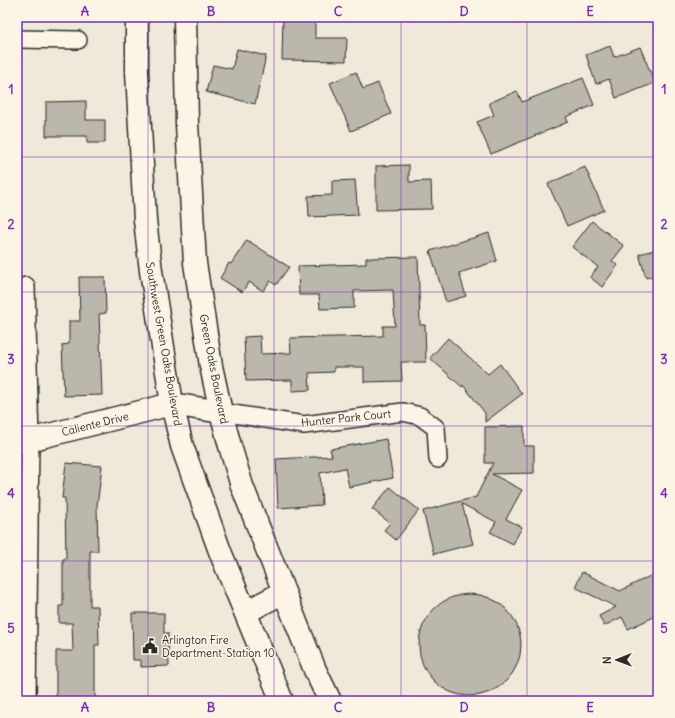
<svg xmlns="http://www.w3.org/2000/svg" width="675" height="718" viewBox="0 0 675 718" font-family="Delius,sans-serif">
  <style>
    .building { fill: #bcb7ac; stroke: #2b2b2b }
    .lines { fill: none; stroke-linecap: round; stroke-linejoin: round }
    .minor-casing { stroke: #2b2b2b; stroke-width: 20 }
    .tertiary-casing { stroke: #2b2b2b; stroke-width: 25 }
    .secondary-casing { stroke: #2b2b2b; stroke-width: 25 }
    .minor { stroke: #fcf5e5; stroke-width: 17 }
    .tertiary { stroke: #fcf5e5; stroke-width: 22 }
    .secondary { stroke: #fcf5e5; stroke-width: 22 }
    .grid { fill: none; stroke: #7b2cbf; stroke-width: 1; stroke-opacity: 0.55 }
    .labels { text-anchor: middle; stroke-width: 3; stroke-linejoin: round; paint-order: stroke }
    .street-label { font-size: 11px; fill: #2b2b2b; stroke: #fcf5e5 }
    .poi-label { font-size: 11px; fill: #2b2b2b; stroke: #fcf5e5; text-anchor: start }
    .neatline { fill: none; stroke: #7b2cbf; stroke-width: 1.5 }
    .grid-label { font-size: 13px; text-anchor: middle; font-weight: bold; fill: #7b2cbf }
  </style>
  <rect width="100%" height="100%" fill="#efe9da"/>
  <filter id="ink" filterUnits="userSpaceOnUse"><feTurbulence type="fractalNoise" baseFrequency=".025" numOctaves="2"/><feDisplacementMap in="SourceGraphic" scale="8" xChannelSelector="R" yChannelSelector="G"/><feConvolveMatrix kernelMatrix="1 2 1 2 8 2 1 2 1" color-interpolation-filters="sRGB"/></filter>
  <g filter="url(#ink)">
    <!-- building -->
    <path class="building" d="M283,17H315V38H347L346,61L282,60Z
      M610,46L614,57L640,47L655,83L616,98L609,79L596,84L586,55Z
      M237,49L266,56L255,104L206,92L213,65L232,69Z
      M356,72L363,89L378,83L391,114L351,131L330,83Z
      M583,78L594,105L566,117L568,122L491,154L477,122L494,115L489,103L517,91L522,102Z
      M86,101V120H105V143H87V136H46V102Z
      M409,165V182L431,181L432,209L376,210V166Z
      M585,167L604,210L567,226L548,184Z
      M355,180L358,215L309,217L308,196L332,195V181Z
      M592,221L624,246L612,261L618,265L602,287L590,277L598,267L572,247Z
      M489,233L497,261L459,273L466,296L446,302L430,251Z
      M247,240L289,267L276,285L270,281L263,291L249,282L242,292L220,278L229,263L231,264Z
      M658,249V274L646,278L639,254Z
      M418,257L420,325H425L426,362H401L402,381L364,382V367H334V372L309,373L310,390L292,391V380L246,381L244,337L260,336L261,354L291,353L290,338L383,336V326H395L393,290L354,291V308L320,309L319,295H299L298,266L366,264V258Z
      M79,277H105L106,313L99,314L102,395L64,396L62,345L69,344V321H80Z
      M448,338L488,374L500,364L522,394L485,422V413L463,385L462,387L430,358Z
      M524,426V446H534V473L492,474L522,490L506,519L522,527L513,544L490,532L496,522L462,504L473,544L434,554L423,511L476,497L493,463H485V427Z
      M386,439L393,478L349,487L345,468L320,473L322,505L278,508L276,459L332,456L330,449Z
      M66,463L102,466L97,506L98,551H90V606H98L99,645H95V701H56V651H73L72,623H59V606H63V559H66L65,498H62Z
      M390,487L419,510L396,540L384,530L390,523L372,509Z
      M582,572L620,591L650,576L658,593V615L628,629L622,617L604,626L599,616L616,607L575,587Z
      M419 645a51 51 0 1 1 102 0a51 51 0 1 1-102 0Z
      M132,613H164V633H168L169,666L141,667V660H133Z"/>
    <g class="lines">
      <!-- minor casing -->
      <g class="minor-casing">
        <path id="minor" d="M17,39L78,40
          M26,286L30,441L27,701
          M221,412L304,425L403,412L420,416L436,428L438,459"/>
      </g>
      <!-- tertiary casing -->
      <g class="tertiary-casing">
        <path id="tertiary" d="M17,443L172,404"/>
      </g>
      <!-- secondary casing -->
      <g class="secondary-casing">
        <path id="secondary" d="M137,17V72L145,220L151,271L172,404L182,446L221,554L282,701
          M185,17L187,124L195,263L211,366L221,412L230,446L242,486L315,670L330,701
          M172,404L221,412
          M246,612L284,592"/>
      </g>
      <!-- minor -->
      <use href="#minor" class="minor"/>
      <!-- tertiary -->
      <use href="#tertiary" class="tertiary"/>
      <!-- secondary -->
      <use href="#secondary" class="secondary"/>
    </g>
  </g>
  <!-- grid -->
  <path class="grid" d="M148,17V701M274,17V701M401,17V701M527,17V701M17,157H658M17,292H658M17,426H658M17,561H658"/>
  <!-- icons -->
  <defs>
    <g id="civic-bare" transform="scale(1.2)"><path d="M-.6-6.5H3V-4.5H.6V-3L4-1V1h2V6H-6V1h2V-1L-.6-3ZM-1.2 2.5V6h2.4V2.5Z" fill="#2b2b2b" stroke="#fcf5e5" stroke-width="2.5" paint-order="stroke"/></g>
  </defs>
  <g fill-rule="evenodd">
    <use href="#civic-bare" x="150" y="646"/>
  </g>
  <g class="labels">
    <!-- street labels -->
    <g class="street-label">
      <text transform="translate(164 344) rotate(80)" y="4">Southwest Green Oaks Boulevard</text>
      <text transform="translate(214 369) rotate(79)" y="4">Green Oaks Boulevard</text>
      <text transform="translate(346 418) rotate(-6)" y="4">Hunter Park Court</text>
      <text transform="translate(95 424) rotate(-14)" y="4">Caliente Drive</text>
    </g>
    <!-- poi labels -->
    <g class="poi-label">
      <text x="162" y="644">Arlington Fire<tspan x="162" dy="13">Department-Station 10</tspan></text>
    </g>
  </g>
  <!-- margin -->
  <rect width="675" height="718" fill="none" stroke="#fcf5e5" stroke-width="44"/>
  <!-- north arrow -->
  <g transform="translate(617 660) rotate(269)" stroke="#fcf5e5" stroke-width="3" paint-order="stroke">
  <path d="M0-3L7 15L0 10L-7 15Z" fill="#2b2b2b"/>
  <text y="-6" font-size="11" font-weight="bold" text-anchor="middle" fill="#2b2b2b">N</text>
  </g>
  <rect x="22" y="22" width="631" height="674" class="neatline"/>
  <g class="grid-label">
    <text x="85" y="16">A</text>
    <text x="211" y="16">B</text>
    <text x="338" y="16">C</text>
    <text x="464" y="16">D</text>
    <text x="590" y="16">E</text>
    <text x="11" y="94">1</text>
    <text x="664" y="94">1</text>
    <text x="11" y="229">2</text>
    <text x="664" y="229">2</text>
    <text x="11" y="364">3</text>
    <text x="664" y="364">3</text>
    <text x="11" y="498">4</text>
    <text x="664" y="498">4</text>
    <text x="11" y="633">5</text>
    <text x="664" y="633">5</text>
    <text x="85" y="712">A</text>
    <text x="211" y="712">B</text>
    <text x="338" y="712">C</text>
    <text x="464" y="712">D</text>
    <text x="590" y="712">E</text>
  </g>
</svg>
